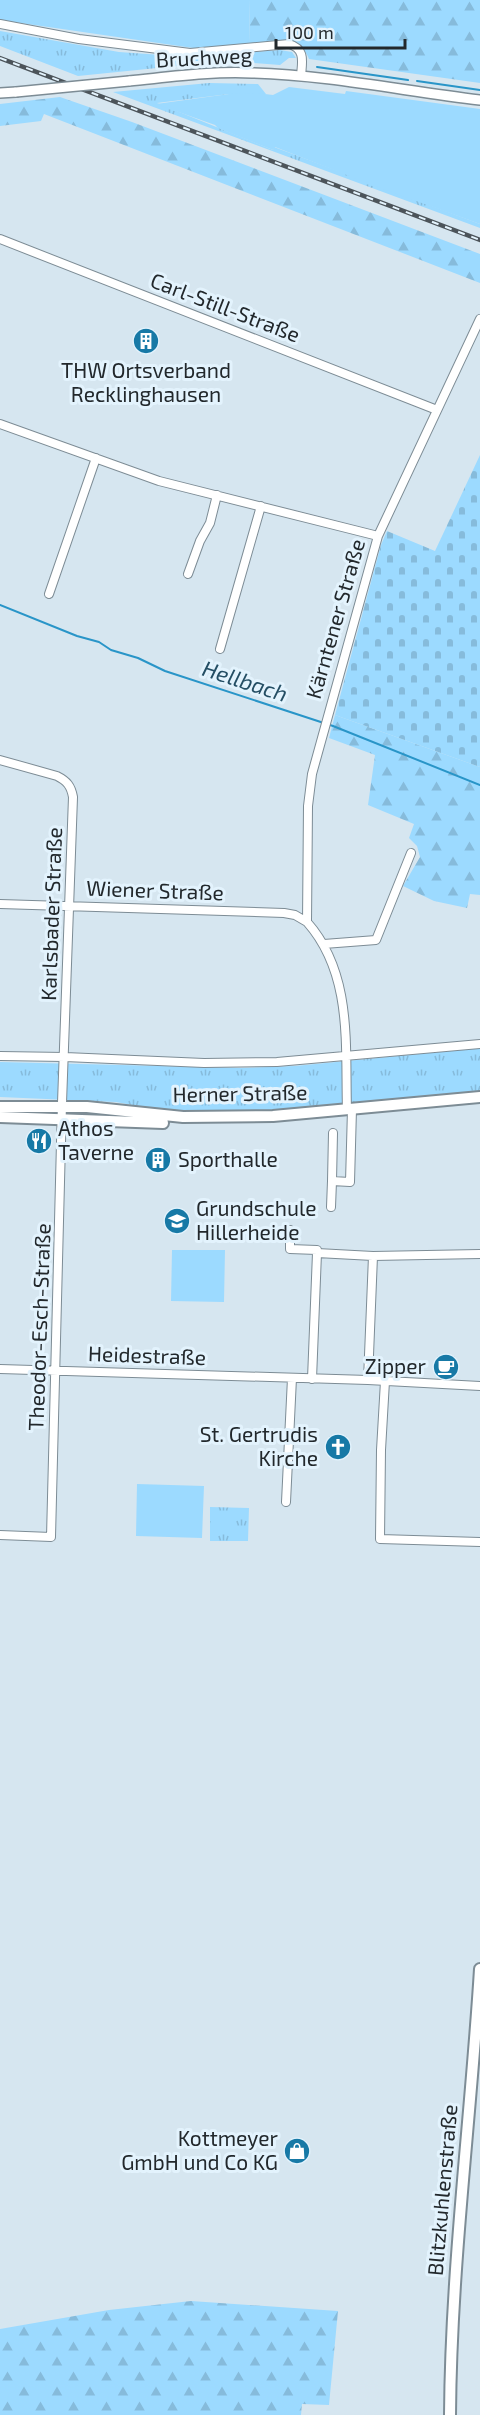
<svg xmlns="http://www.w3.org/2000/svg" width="480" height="2415" viewBox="0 0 480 2415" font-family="'Exo 2',sans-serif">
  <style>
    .grass { fill: url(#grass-tufts) }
    .forest { fill: url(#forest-firs) }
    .cemetery { fill: url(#cemetery-stones) }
    .garden { fill: #9cdaff }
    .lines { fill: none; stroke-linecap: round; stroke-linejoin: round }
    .stream { stroke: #2995c8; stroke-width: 2 }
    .minor-casing { stroke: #7d8c95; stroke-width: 10 }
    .tertiary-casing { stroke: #7d8c95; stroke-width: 12 }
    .secondary-casing { stroke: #7d8c95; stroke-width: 14 }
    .minor { stroke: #fff; stroke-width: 8 }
    .tertiary { stroke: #fff; stroke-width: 9 }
    .secondary { stroke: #fff; stroke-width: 10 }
    .rail-casing { stroke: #4c545a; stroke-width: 4.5 }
    .rail { stroke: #e3f3fd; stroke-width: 2; stroke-dasharray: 7; stroke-linecap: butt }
    .tertiary-bridge-casing { stroke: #7d8c95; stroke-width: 12; stroke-linecap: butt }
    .tertiary-bridge { stroke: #fff; stroke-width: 9 }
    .labels { text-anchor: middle; stroke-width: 6; stroke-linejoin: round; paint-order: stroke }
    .street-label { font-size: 21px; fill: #22282c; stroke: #e3f3fd }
    .poi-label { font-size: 21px; fill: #22282c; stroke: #e3f3fd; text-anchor: start }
    .water-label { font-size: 22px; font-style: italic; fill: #244e64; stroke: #e3f3fd }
  </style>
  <defs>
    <pattern id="grass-tufts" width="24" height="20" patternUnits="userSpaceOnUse" patternTransform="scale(1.5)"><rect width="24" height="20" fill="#9cdaff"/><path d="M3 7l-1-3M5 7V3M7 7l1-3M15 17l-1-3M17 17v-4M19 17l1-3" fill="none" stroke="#86bbdb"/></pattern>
    <pattern id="forest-firs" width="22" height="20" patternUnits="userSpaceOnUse" patternTransform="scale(1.5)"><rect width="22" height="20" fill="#9cdaff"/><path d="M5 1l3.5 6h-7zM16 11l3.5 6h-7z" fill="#86bbdb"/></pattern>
    <pattern id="cemetery-stones" width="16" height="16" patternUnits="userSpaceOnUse" patternTransform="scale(1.5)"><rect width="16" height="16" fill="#9cdaff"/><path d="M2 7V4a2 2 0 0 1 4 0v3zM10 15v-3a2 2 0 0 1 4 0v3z" fill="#86bbdb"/></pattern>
  </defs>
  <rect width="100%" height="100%" fill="#d6e6f0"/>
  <!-- grass -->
  <path class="grass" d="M0,31L119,52L190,57L280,50L292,52L296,58H289L280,65L226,61L78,76L0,46Z
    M209,83L258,84L266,94H229L157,103L273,150L274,147L480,224V228L113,92Z
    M480,1048V1093L249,1113L171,1112L116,1102L0,1097V1062L241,1068L295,1066Z
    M210,1507L249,1508L248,1541H210Z"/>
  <!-- forest -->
  <path class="forest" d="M250,0H480V83L309,59C299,33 271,42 249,44Z
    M60,97L132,122L480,254V283L44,114L41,121L0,126V104Z
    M335,715L480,767V895L470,894L467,908L434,901L403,886L420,857L417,846L409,838L414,824L368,805L375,755L329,738Z
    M191,2301L338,2311L329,2405L302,2404L301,2415H0V2329L109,2310Z"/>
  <!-- cemetery -->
  <path class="cemetery" d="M480,455V767L335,715L381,545L387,531L435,551Z"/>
  <!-- garden -->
  <path class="garden" d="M0,0H250L249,44L200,49L0,20Z
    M289,87L345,94L346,91L480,109V224L375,186L275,147L273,150L218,128L215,125L156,104L229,94L257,93L273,95Z
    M172,1250H225L224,1302L171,1301Z
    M137,1484L204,1486L202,1538L136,1536Z"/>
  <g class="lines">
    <!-- stream -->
    <path class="stream" d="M317,67L408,80
      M417,81L480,90
      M0,605L77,636L99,642L111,650L138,658L165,671L333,726L480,785"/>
    <!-- minor casing -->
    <g class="minor-casing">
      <path id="minor" d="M0,24L79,39L190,53L289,44C306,49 302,62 301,76
        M0,239L437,410
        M0,424L159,481L378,536
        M188,574L200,541L210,523L217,495
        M49,594L96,458
        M220,649L261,506
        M0,760L57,776C67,781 71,786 73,797L62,1103L51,1537L0,1535
        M0,904L284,913L295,915L307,922
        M324,944L376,940L411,853
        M0,1056L65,1057L204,1063L277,1062L480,1044
        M347,1110C345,1045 353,974 307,922L308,806L312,774L378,536L480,319
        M332,1181L333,1133
        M331,1207L332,1181L350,1182L352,1109
        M290,1230V1249L317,1250V1253L373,1256L480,1254
        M0,1369L368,1380L480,1386
        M312,1379L317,1253
        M368,1380L373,1256
        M385,1381L381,1450L380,1539L480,1542
        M286,1502L292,1378"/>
    </g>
    <!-- tertiary casing -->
    <g class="tertiary-casing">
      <path id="tertiary" d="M129,81C170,77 211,71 252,73C328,75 404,91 480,100
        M0,93L16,92"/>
    </g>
    <!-- secondary casing -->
    <g class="secondary-casing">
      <path id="secondary" d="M0,1107H87L183,1117L273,1116L480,1097
        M0,1117L163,1123
        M450,2415C451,2266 471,2117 480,1969"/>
    </g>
    <!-- minor -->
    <use href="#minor" class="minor"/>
    <!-- tertiary -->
    <use href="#tertiary" class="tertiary"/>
    <!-- secondary -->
    <use href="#secondary" class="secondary"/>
    <!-- rail casing -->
    <g class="rail-casing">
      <path id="rail" d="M0,58L480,240"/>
    </g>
    <!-- rail -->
    <use href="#rail" class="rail"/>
    <!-- tertiary-bridge casing -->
    <g class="tertiary-bridge-casing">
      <path id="tertiary-bridge" d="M16,92L129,81"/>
    </g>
    <!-- tertiary-bridge -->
    <use href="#tertiary-bridge" class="tertiary-bridge"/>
  </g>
  <!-- icons -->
  <defs>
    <g id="building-disc" transform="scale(1.35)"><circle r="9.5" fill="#1779a6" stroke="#e3f3fd"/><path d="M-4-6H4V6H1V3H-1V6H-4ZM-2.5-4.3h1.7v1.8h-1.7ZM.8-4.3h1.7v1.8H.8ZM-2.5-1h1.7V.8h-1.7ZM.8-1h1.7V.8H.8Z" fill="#fff"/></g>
    <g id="restaurant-disc" transform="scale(1.35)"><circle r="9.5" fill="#1779a6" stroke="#e3f3fd"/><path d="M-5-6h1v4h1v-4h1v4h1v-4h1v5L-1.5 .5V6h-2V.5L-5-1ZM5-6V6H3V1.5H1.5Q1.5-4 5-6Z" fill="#fff"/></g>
    <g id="school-disc" transform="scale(1.35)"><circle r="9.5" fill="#1779a6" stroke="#e3f3fd"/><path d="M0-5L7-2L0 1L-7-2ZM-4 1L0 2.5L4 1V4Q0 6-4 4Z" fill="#fff"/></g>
    <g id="cafe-disc" transform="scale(1.35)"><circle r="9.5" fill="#1779a6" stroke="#e3f3fd"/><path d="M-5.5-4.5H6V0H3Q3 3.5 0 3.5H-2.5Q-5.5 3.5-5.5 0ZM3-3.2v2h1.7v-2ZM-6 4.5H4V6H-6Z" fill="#fff"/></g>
    <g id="church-disc" transform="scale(1.35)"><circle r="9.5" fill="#1779a6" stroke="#e3f3fd"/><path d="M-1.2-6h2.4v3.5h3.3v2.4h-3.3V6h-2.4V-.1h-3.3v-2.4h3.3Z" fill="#fff"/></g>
    <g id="shop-disc" transform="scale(1.35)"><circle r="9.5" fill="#1779a6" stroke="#e3f3fd"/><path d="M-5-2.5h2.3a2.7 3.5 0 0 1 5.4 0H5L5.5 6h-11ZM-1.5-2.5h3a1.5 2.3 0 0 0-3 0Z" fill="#fff"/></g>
  </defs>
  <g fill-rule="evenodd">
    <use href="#building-disc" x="146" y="341"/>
    <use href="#restaurant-disc" x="39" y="1141"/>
    <use href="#building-disc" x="158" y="1160"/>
    <use href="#school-disc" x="177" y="1221"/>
    <use href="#cafe-disc" x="446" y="1367"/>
    <use href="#church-disc" x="338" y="1447"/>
    <use href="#shop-disc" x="297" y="2151"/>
  </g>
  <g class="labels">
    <!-- street labels -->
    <g class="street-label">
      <text transform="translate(204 58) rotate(-3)" y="7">Bruchweg</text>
      <text transform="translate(225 308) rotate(21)" y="7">Carl-Still-Straße</text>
      <text transform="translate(336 619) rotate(-74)" y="7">Kärntener Straße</text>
      <text transform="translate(155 891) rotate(2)" y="7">Wiener Straße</text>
      <text transform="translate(52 914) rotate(-88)" y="7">Karlsbader Straße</text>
      <text transform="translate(240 1094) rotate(-1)" y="7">Herner Straße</text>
      <text transform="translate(40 1327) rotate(-88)" y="7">Theodor-Esch-Straße</text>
      <text transform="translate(147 1356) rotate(2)" y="7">Heidestraße</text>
      <text transform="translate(443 2190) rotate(-85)" y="7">Blitzkuhlenstraße</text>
    </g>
    <!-- poi labels -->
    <g class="poi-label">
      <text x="146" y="378" text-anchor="middle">THW Ortsverband<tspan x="146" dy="24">Recklinghausen</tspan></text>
      <text x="58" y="1136">Athos<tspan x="58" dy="24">Taverne</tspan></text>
      <text x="178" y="1167">Sporthalle</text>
      <text x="196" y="1216">Grundschule<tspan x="196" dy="24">Hillerheide</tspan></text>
      <text x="426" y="1374" text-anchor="end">Zipper</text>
      <text x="318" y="1442" text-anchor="end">St. Gertrudis<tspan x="318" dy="24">Kirche</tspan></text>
      <text x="278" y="2146" text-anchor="end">Kottmeyer<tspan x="278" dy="24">GmbH und Co KG</tspan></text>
    </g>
    <!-- water labels -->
    <g class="water-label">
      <text transform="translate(245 681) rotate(18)" y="8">Hellbach</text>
    </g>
  </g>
  <!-- scale -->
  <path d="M276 39v9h129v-9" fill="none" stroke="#22282c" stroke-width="3"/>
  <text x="285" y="39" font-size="18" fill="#22282c" stroke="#e3f3fd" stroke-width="4.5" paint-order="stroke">100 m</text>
</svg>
